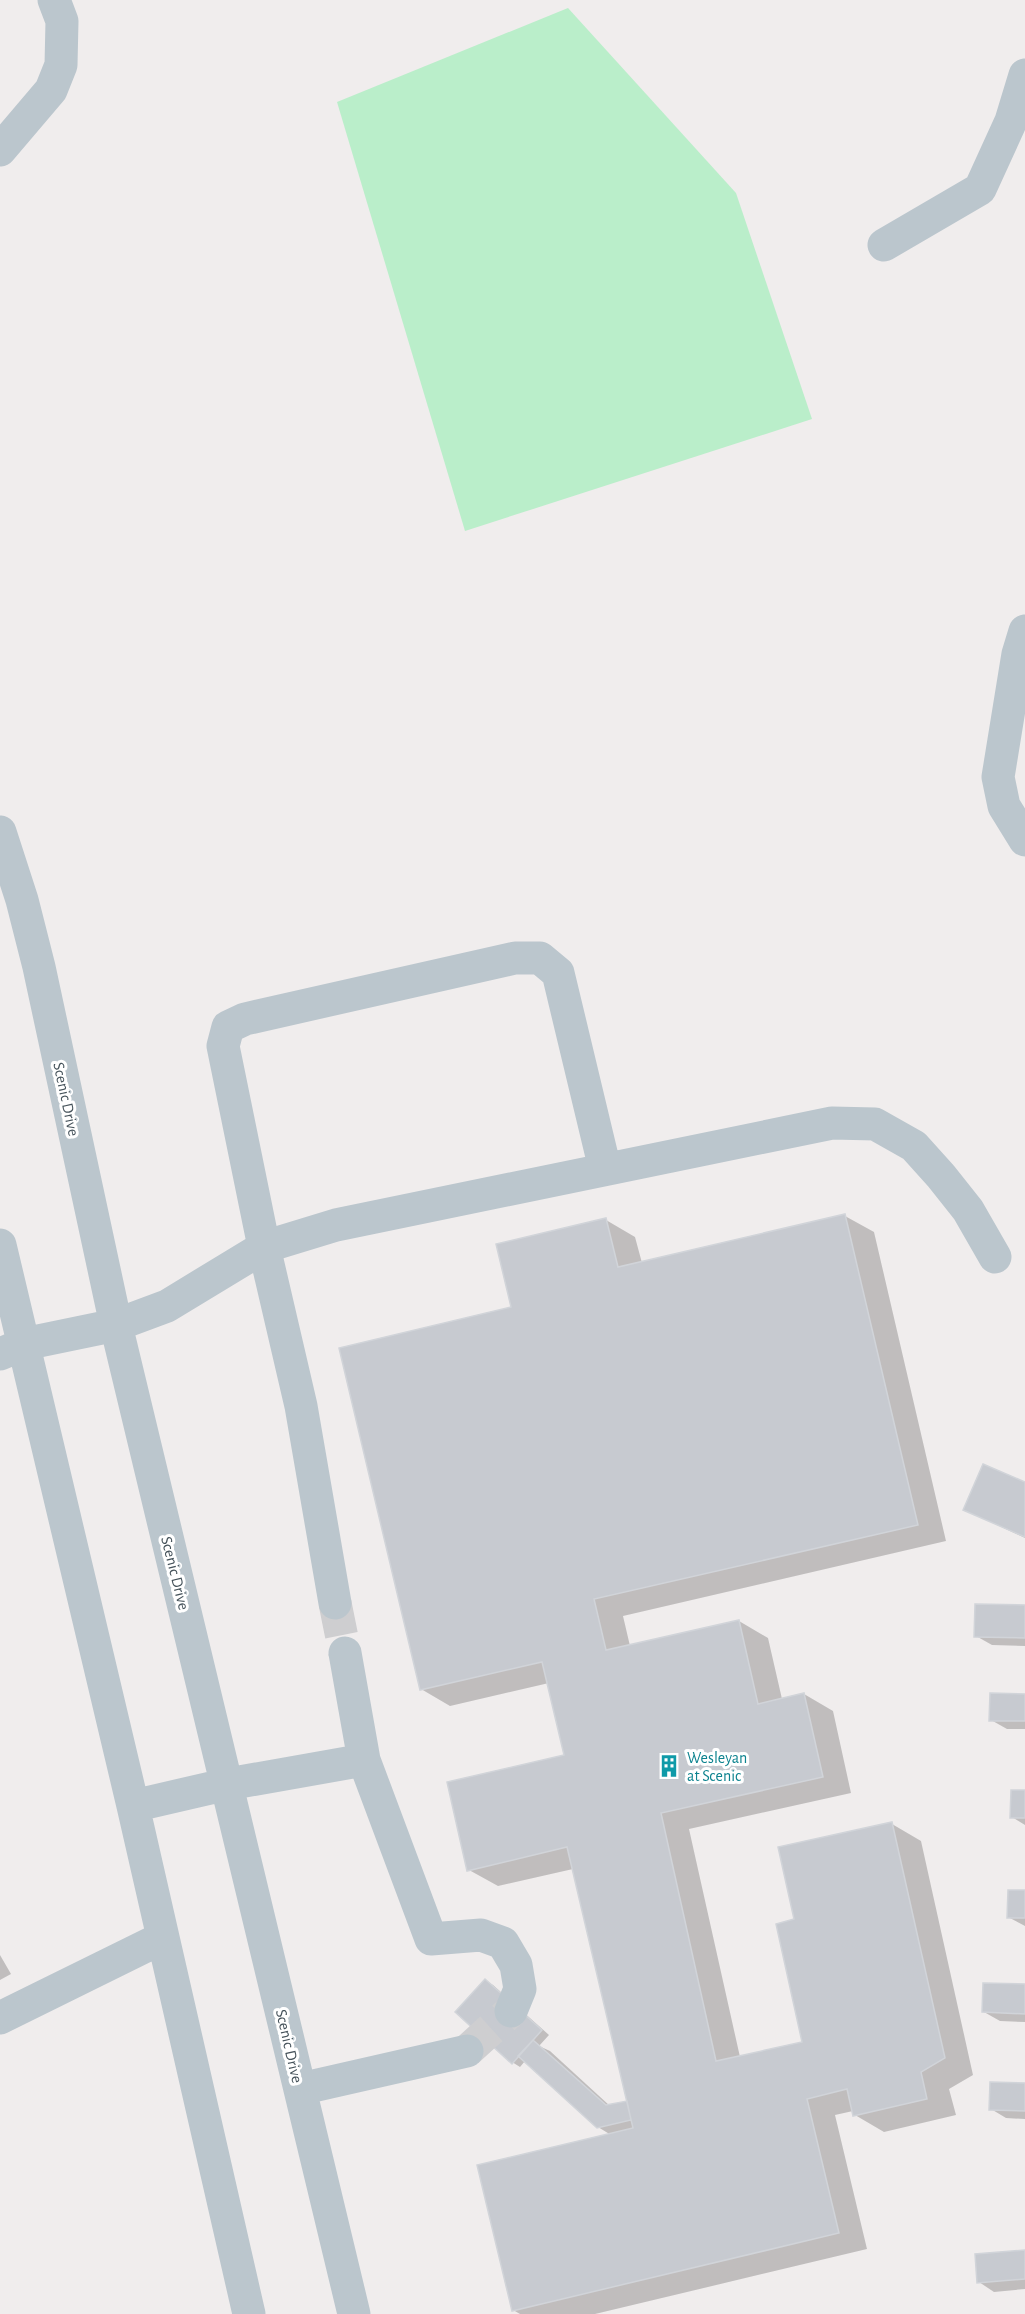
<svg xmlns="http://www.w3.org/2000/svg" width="1025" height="2314" viewBox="0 0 1025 2314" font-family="'Alegreya Sans',sans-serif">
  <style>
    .green { fill: #baeeca }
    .shadow { fill: #0003 }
    .building { fill: #c7cad0; stroke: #d1d4d9; stroke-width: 1.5 }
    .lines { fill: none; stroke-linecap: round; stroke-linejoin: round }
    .minor-tunnel { stroke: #ceced0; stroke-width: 33; stroke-dasharray: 33 16; stroke-linecap: butt }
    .minor { stroke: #bbc6cd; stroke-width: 33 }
    .labels { text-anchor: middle; stroke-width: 6; stroke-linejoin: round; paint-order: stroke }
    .street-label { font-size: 16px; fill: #45525a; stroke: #fff }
    .culture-label { font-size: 16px; fill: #0d838f; stroke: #fff; text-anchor: start }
  </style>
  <rect width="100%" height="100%" fill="#f0eded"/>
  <!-- green -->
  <path class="green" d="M568,8L736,193L812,419L465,531L337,102Z"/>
  <!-- shadow -->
  <path class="shadow" d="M845,1216L874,1232L946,1541L623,1616L630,1646L739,1621L768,1638L782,1699L804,1694L833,1711L851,1793L689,1829L740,2057L804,2043L796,1920L892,1824L921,1841L973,2075L949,2089L956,2115L884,2132L855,2115L853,2111L835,2115L867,2249L595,2314H520L513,2310L611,2135L598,2127L525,2061L520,2067L512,2062L486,1981L493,1985L549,2035L539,2046L550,2051L610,2106L629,2104L573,1869L498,1886L469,1870L566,1756L549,1683L450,1706L421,1689L513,1309L606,1220L635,1237L642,1263Z
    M1025,1484V1538L965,1510Z
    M1025,1606V1646L992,1645L976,1636Z
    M1025,1695V1729H1007L991,1720Z
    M1025,1792V1825L1012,1817Z
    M1025,1892V1926L1008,1917Z
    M0,1955L11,1974L0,1980Z
    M1025,1986V2022L1000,2021L984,2012Z
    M1025,2085V2119L1006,2118L991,2109Z
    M1025,2252V2289L994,2292L979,2282Z"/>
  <!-- building -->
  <path class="building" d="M845,1214L918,1525L594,1599L606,1650L739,1620L758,1704L804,1693L823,1777L661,1813L716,2061L802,2042L776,1924L794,1919L778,1847L892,1822L945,2058L921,2072L927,2099L853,2116L847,2089L807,2099L839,2233L512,2311L477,2165L633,2128L567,1847L467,1871L447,1782L564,1755L542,1662L420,1690L339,1348L511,1307L496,1244L606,1218L618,1267Z
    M983,1464L1025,1482V1537L963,1510Z
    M975,1604L1025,1605V1638L974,1637Z
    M990,1693L1025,1694V1721H989Z
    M1011,1790H1025V1818H1010Z
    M1008,1890H1025V1918H1007Z
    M485,1979L542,2030L512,2064L455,2012Z
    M983,1983L1025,1984V2014L982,2012Z
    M533,2040L606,2105L627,2101L631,2120L597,2128L518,2056Z
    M990,2082L1025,2083V2111L989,2110Z
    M1025,2250V2279L977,2283L975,2254Z"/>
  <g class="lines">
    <!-- minor-tunnel -->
    <path class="minor-tunnel" d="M335,1603L345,1653
      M467,2051L511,2011"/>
    <!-- minor -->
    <path class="minor" d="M0,150L51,90L61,65L62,21L54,0
      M884,245L980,189L1011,121L1025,75
      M1025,631L1018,654L998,777L1004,806L1025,840
      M0,832L22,900L39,967L116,1325L354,2314
      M0,1245L133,1806L249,2314
      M0,1354L24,1344L116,1325L167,1306L264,1247L336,1225L832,1123L875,1124L914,1146L941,1176L968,1210L995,1257
      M335,1603L301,1406L264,1247L223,1046L228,1027L245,1019L515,958H540L558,973L605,1169
      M364,1760L431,1939L481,1935L503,1943L516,1965L520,1989L511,2011
      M133,1806L228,1784L364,1760L345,1653
      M0,2018L162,1938
      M300,2089L467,2051"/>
  </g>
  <!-- icons -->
  <defs>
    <g id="building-bare" transform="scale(1.8)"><path d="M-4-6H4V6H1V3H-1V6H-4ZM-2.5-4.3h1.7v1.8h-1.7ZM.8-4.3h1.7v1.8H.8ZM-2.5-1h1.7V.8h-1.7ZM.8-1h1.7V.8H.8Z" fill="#0f9aa8" stroke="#fff" stroke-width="2.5" paint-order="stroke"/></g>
  </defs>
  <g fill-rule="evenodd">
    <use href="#building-bare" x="669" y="1766"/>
  </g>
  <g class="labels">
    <!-- street labels -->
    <g class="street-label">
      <text transform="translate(67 1099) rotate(78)" y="6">Scenic Drive</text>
      <text transform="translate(176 1573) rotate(76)" y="6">Scenic Drive</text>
      <text transform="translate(290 2046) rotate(77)" y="6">Scenic Drive</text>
    </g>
    <!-- culture labels -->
    <g class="culture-label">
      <text x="687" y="1763">Wesleyan<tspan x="687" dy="18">at Scenic</tspan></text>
    </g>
  </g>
</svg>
